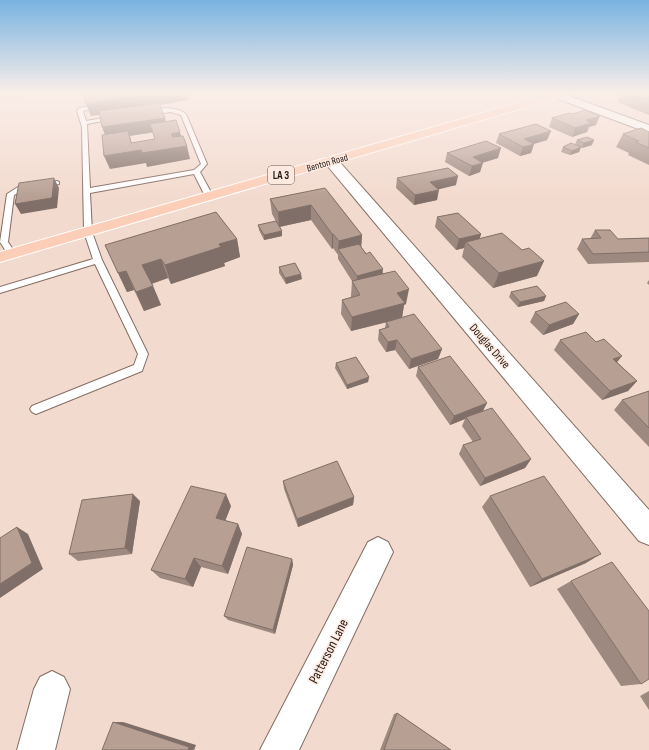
<svg xmlns="http://www.w3.org/2000/svg" width="649" height="750" viewBox="0 0 649 750" font-family="'Sofia Sans Condensed',sans-serif">
  <style>
    .green { fill: #eac2af }
    .lines { fill: none; stroke-linecap: round; stroke-linejoin: round }
    .lane-casing { stroke: #836d63; stroke-width: 2 }
    .street-casing { stroke: #836d63; stroke-width: 2 }
    .secondary-casing { stroke: #836d63; stroke-width: 2 }
    .primary-casing { stroke: #fff; stroke-width: 2 }
    .lane { fill: #fff; fill-rule: evenodd }
    .street { fill: #fff; fill-rule: evenodd }
    .secondary { fill: #fff; fill-rule: evenodd }
    .primary { fill: #fcceb7; fill-rule: evenodd }
    .wall { fill: #9d897f }
    .shaded-wall { fill: #806f68 }
    .building { fill: #b79f94; stroke: #806f68 }
    .labels { text-anchor: middle; stroke-width: 3; stroke-linejoin: round; paint-order: stroke }
    .far-street-label { font-size: 10px; fill: #221a15; stroke: #fde9df }
    .shield { fill: #fde9df; stroke: #645852; stroke-width: 1 }
    .shield-label { font-size: 11px; font-weight: bold; fill: #221a15 }
    .street-label { font-size: 12px; fill: #221a15; stroke: #fde9df }
    .near-street-label { font-size: 14px; fill: #221a15; stroke: #fde9df }
  </style>
  <rect width="100%" height="100%" fill="#f3dace"/>
  <!-- green -->
  <path class="green" d="M0,93H39L0,103Z"/>
  <g class="lines">
    <!-- lane casing -->
    <g class="lane-casing">
      <path id="lane" d="M102,103L105,105L104,106L83,111L86,121L115,116L118,118L87,124L90,188L194,170L201,164L181,115L171,112L148,115L145,113C155,107 177,106 186,114L207,164L200,172L213,196L209,198H206L194,174L90,193L92,232L102,260L148,354L142,371L36,414L32,412L30,409L32,406L134,365L138,354L95,264L0,293V287L93,259L84,232L82,127L77,111L79,108Z
        M57,181L59,182V184L23,191L14,195L8,242L16,254L15,256H9L0,242L7,194L18,187Z"/>
    </g>
    <!-- street casing -->
    <g class="street-casing">
      <path id="street" d="M553,93H561L649,125V133L553,97L552,95Z
        M378,537L388,542L393,552L299,750H260L368,542Z
        M52,671L64,677L70,689L55,750H17L34,689L40,677Z"/>
    </g>
    <!-- secondary casing -->
    <g class="secondary-casing">
      <path id="secondary" d="M331,157L336,158L649,510V545L639,541L326,164L324,161L326,158Z"/>
    </g>
    <!-- primary casing -->
    <g class="primary-casing">
      <path id="primary" d="M552,93H568L567,95L0,262V252Z"/>
    </g>
    <!-- lane -->
    <use href="#lane" class="lane"/>
    <!-- street -->
    <use href="#street" class="street"/>
    <!-- secondary -->
    <use href="#secondary" class="secondary"/>
    <!-- primary -->
    <use href="#primary" class="primary"/>
  </g>
  <!-- wall -->
  <path class="wall" d="M621,93H649V115L617,102Z
    M552,118L596,125L589,127L587,132L572,137L549,127Z
    M551,131L547,140L534,144L531,153L520,156L496,143L499,134Z
    M649,132V165L628,155L629,153L616,147L623,134Z
    M577,140L592,145L582,148L575,144Z
    M563,147H581L579,152L570,155L561,152Z
    M447,153L498,158L482,163L480,172L469,176L445,162Z
    M397,178L456,185L438,189L437,200L414,205L396,188Z
    M325,188L362,235L361,247L383,273L406,304L404,305L402,317L442,349L438,359L409,369L395,350L386,352L378,340L379,330L385,328L386,322H388L351,331L341,314L342,300L351,297V296L352,281L338,259V255L333,248L332,249L311,220L279,227L272,214L270,199Z
    M437,217L481,234L479,239L522,250L537,276L493,288L462,257L464,248L456,250L435,227Z
    M258,225L282,231V236L264,240L259,230Z
    M595,230L618,239L649,238V262L588,264L577,249L582,239H590Z
    M237,239L240,257L224,263L225,266L171,284L168,278L152,284L161,305L144,311L134,290L127,292L105,245Z
    M279,267L302,279L286,284L279,273Z
    M649,280V285L647,283Z
    M511,292L546,296L544,301L518,307L509,297Z
    M535,312L579,314L573,324L543,335L530,322Z
    M560,340L617,362L637,381L628,391L602,400L554,350Z
    M336,363L369,377L368,382L347,389L335,368Z
    M418,367L483,411L531,459L525,468L480,486L459,454L463,445L473,442L462,426L465,419L450,425L416,376Z
    M649,391V447L614,410L622,400Z
    M283,481L354,497L353,505L298,527L284,489Z
    M490,496L586,563L530,587L482,507Z
    M140,501L132,554L78,561L69,554Z
    M231,506L225,521L238,524L242,534L228,574L201,567L193,587L160,578L151,570Z
    M292,559L293,565L275,634L228,620L224,616Z
    M571,581L641,684L621,686L557,589Z
    M649,691V710L640,696Z
    M397,713L451,750H380L394,714Z"/>
  <!-- shaded-wall -->
  <path class="shaded-wall" d="M156,93H187L189,100L91,116L86,104Z
    M600,116L596,125L589,127L587,132L572,137L575,128L586,120Z
    M165,118L168,130L130,136L132,144L141,150L187,146L190,159L147,167L146,163L110,169L104,156L107,140L102,127Z
    M551,131L547,140L523,147L524,139Z
    M180,132L184,146L175,147L171,134Z
    M594,140L592,145L582,148L584,143Z
    M534,144L531,153L520,156L523,147Z
    M581,147L579,152L570,155L572,151Z
    M501,148L498,158L471,166L473,157Z
    M483,163L480,172L469,176L472,166Z
    M458,176L456,185L428,192L430,182Z
    M54,178L59,188L57,208L21,214L15,204Z
    M439,190L437,200L414,205L415,195Z
    M311,205V220L279,227L278,212Z
    M282,231V236L264,240V235Z
    M332,234H333V248L332,249Z
    M481,234L478,245L466,242L464,248L456,250L459,239Z
    M362,235L361,250L338,249L339,241Z
    M237,239L240,257L224,263L225,266L171,284L165,265L219,244Z
    M161,259L168,278L150,284L142,265Z
    M544,261L537,276L493,288L499,273Z
    M383,269L382,279L356,286L357,276Z
    M126,271L134,290L127,292L118,273Z
    M301,274L302,279L286,284L285,278Z
    M153,286L161,305L144,311L136,292Z
    M409,289L406,304L404,305L402,318L351,331L352,317L397,293Z
    M546,296L544,301L518,307L520,302Z
    M579,314L573,324L543,335L549,325Z
    M397,340L395,350L386,352L388,342Z
    M442,349L438,359L409,369L411,359Z
    M622,356L614,366L613,359Z
    M369,377L368,382L347,389V385Z
    M637,381L628,391L602,400L610,391Z
    M487,403L482,413L466,417L465,419L450,425L454,416Z
    M531,459L525,468L480,486L485,478Z
    M133,494L140,501L132,554L125,548Z
    M226,494L231,506L222,529L216,518Z
    M354,497L353,505L298,527L297,519Z
    M238,524L242,534L228,574L222,566Z
    M17,527L28,534L43,569L0,598V584Z
    M601,554L586,563L530,587L542,579Z
    M194,558L201,567L193,587L185,579Z
    M292,559L293,565L275,634L273,630Z
    M113,722H123L196,745L194,750H188Z"/>
  <!-- building -->
  <path class="building" d="M105,93H156L86,104L84,96Z
    M630,93H647L649,94V100Z
    M159,103L165,118L102,127L99,111Z
    M585,110L600,116L586,120L591,123L575,128L552,118L569,113L573,114Z
    M176,120L180,132L171,134L173,137L183,136L187,146L142,153L141,150L104,156L102,135L128,131L131,143L155,139L150,124Z
    M536,124L551,131L524,139L534,144L523,147L499,134Z
    M641,128L649,132V148L635,142L639,141L623,134Z
    M587,137L594,140L584,143L577,140Z
    M486,141L501,148L473,157L483,163L472,166L447,153Z
    M571,143L581,147L572,151L563,147Z
    M448,168L458,176L430,182L439,190L415,195L397,178Z
    M54,178L52,198L15,204L19,183Z
    M325,188L362,235L339,241L333,234H332L311,205L278,212L270,199Z
    M216,212L237,239L219,244L221,247L165,265L161,259L142,265L153,286L136,292L126,271L118,273L105,245Z
    M458,213L481,234L459,239L437,217Z
    M276,221L282,231L264,235L258,225Z
    M595,230H610L618,239L649,238V252L593,254L582,239L601,238Z
    M502,233L522,250L529,248L544,261L499,273L466,242Z
    M359,244L366,254L370,252L383,269L357,276L338,249Z
    M295,263L301,274L285,278L279,267Z
    M395,271L409,289L397,293L405,303L352,317L342,300L360,295L352,281Z
    M537,286L546,296L520,302L511,292Z
    M566,302L579,314L549,325L535,312Z
    M414,314L442,349L411,359L397,340L388,342L379,330L389,327L386,322Z
    M586,332L596,342L604,339L622,356L613,359L637,381L610,391L560,340Z
    M450,356L487,403L454,416L418,367Z
    M356,357L369,377L347,385L336,363Z
    M649,391V428L622,400Z
    M492,408L531,459L485,478L463,445L481,439L466,417Z
    M337,461L354,497L297,519L283,481Z
    M544,476L601,554L542,579L490,496Z
    M191,486L226,494L216,518L238,524L222,566L194,558L185,579L151,570Z
    M133,494L125,548L69,554L82,500Z
    M17,527L32,563L0,584V538Z
    M247,547L292,559L273,630L224,616Z
    M612,562L649,611V679L641,684L571,581Z
    M397,713L451,750H384Z
    M113,722L189,747L188,750H102Z"/>
  <!-- sky -->
  <linearGradient id="sky" x2="0" y2="1"><stop stop-color="#79b3e0"/><stop offset="0.47" stop-color="#faeee9"/><stop offset="1" stop-color="#faeee9" stop-opacity="0"/></linearGradient>
  <rect width="649" height="198" fill="url(#sky)"/>
  <g class="labels">
    <!-- far-street labels -->
    <g class="far-street-label">
      <text transform="translate(327 162) rotate(-16)" y="4">Benton Road</text>
    </g>
    <!-- shield labels -->
    <rect class="shield" x="268" y="166" width="26" height="18" rx="3"/>
    <g class="shield-label">
      <text x="281" y="179">LA 3</text>
    </g>
    <!-- street labels -->
    <g class="street-label">
      <text transform="translate(490 346) rotate(49)" y="4">Douglas Drive</text>
    </g>
    <!-- near-street labels -->
    <g class="near-street-label">
      <text transform="translate(328 651) rotate(-63)" y="5">Patterson Lane</text>
    </g>
  </g>
</svg>
